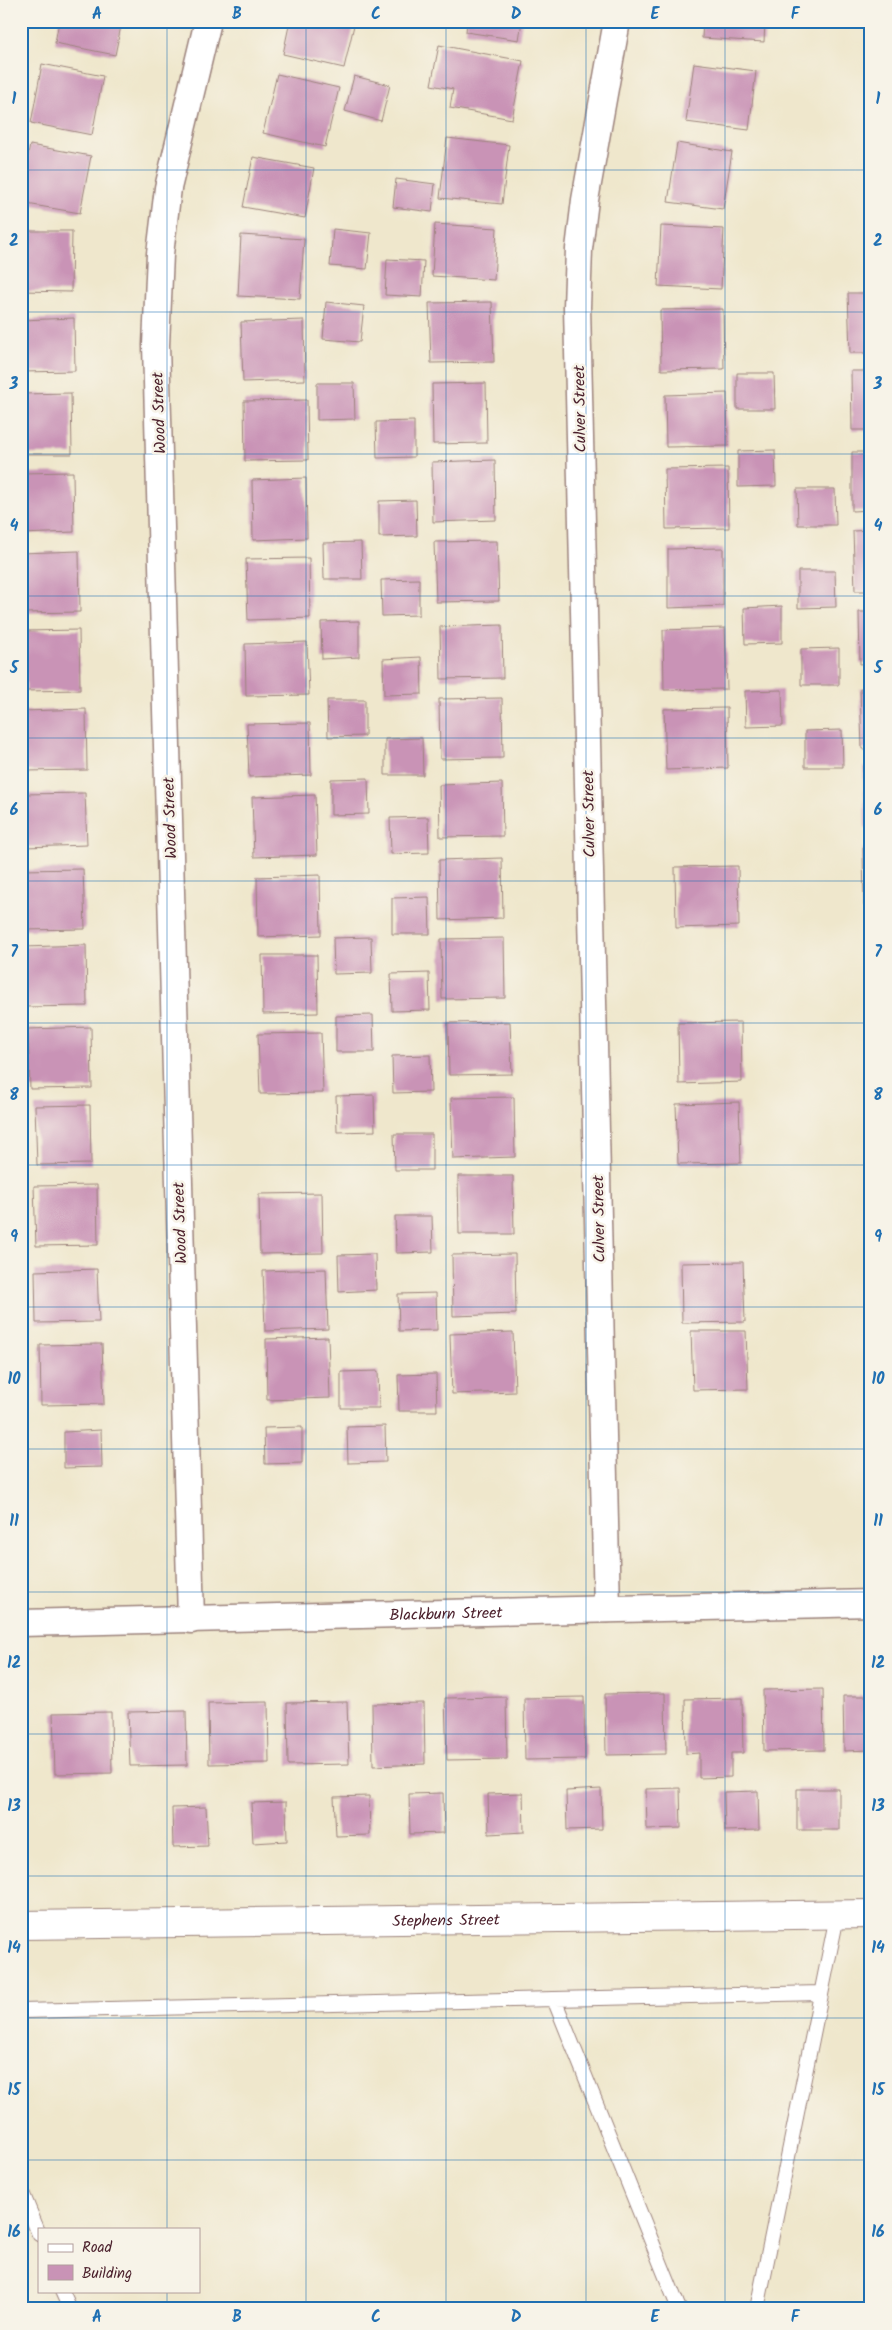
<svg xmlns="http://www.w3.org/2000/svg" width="892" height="2330" viewBox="0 0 892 2330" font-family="Kalam,sans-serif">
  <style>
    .building { fill: #c993b6 }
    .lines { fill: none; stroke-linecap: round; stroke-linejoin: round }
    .lane-casing { stroke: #9c837c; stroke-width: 16 }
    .street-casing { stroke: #9c837c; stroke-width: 29 }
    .secondary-casing { stroke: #9c837c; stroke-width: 30 }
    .lane { stroke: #fff; stroke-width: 14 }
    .street { stroke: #fff; stroke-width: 26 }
    .secondary { stroke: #fff; stroke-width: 28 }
    .grid { fill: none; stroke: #1f6fb2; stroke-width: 1; stroke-opacity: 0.55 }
    .labels { text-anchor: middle; stroke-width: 5; stroke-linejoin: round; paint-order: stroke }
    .street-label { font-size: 16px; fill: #4a1f2b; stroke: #f7f3e8 }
    .neatline { fill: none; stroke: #1f6fb2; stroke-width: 2 }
    .grid-label { font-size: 16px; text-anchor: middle; font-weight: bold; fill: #1f6fb2 }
  </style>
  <rect width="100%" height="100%" fill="#f7f3e8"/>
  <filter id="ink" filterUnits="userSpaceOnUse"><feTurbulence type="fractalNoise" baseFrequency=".02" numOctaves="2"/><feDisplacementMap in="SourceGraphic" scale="10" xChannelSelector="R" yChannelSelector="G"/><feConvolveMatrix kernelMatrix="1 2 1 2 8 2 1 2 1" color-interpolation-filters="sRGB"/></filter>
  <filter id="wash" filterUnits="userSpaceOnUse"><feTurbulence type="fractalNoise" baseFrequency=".0096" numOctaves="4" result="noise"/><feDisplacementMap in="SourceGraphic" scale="20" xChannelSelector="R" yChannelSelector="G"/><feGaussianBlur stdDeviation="1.12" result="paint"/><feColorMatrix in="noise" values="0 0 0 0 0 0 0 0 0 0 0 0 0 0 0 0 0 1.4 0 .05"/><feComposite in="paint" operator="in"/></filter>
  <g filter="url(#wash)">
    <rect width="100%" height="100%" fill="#efe7cc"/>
    <g id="blocks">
      <!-- building -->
      <path class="building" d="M59,21H122L115,55L55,43Z
        M290,21H355L344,68L283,54Z
        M467,21H522L519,40L466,32Z
        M703,21H765L764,42L702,38Z
        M439,45L523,61L512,119L450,108L453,89L431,85Z
        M694,63L756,71L749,130L686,122Z
        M42,64L103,76L92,135L31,123Z
        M277,74L339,88L325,147L263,133Z
        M354,76L390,85L381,121L345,111Z
        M870,83H871V101L867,100Z
        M447,138L509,145L502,204L440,198Z
        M677,143L732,152L723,209L668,202Z
        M30,145L91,156L80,213L21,203V191Z
        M253,157L314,168L305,218L243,207Z
        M396,179L435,184L432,212L393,207Z
        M435,224L497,228L494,280L432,276Z
        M661,226L724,229L721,289L658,286Z
        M333,229L371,233L367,269L330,266Z
        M21,231H72L71,292L21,291Z
        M241,235L304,239L300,299L238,296Z
        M387,259L424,261L422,297L385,295Z
        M848,293H871V353H850Z
        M326,302L364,306L360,342L323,339Z
        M492,302L494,362L431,363L429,303Z
        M723,309L724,369L661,370L660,310Z
        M74,318L75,371L21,372V320Z
        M304,320L305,380L243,382L241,322Z
        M851,371H871V430H852Z
        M737,373H774L775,409H737Z
        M317,383H354L355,419L317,420Z
        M486,383L487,443L433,444L432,384Z
        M71,393L72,454H21V394Z
        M727,393L728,446L666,447L665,395Z
        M307,400L308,460L245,461L244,401Z
        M414,421V457L377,458L376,422Z
        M775,450L776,486L738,487V451Z
        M852,452H871V510L852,511Z
        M495,460L496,520L433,522L432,462Z
        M728,468L729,528L666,529L665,469Z
        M73,472L74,532L21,534V473Z
        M306,478L307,538L253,540L252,480Z
        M797,489H835L836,525H798Z
        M416,500L417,536L379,537V501Z
        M871,530V591H855L853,531Z
        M497,541L499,601L436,602L434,542Z
        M361,542L362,579H324L323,543Z
        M723,548V606L668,608V549Z
        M79,551L80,612L21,613V553Z
        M309,558L310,618L248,620L246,559Z
        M798,571H835L836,607L798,608Z
        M419,579V615L382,616L381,580Z
        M782,606V643L745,644L744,608Z
        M859,612H871V663L860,664Z
        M359,621V657L322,659L321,622Z
        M502,625L503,678L441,679L440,627Z
        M725,628L727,689L664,690L663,630Z
        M79,630L80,690L26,691L25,631Z
        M307,642L309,695L246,696L245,644Z
        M839,648V685H801V649Z
        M421,657L422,694L384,695L383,659Z
        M860,689H871V749H862Z
        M782,690L783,726L746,727L745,691Z
        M502,698L503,758L440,759L439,699Z
        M327,700H365V736L328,737Z
        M727,708L728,768L666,770L664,709Z
        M86,709L87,770L25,771L23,711Z
        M310,723L311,775L249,777L247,724Z
        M842,730L843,767H805V731Z
        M422,738L423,775H385V739Z
        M863,767H871V828H865Z
        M368,778L369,814L331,815V779Z
        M502,783L503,836L440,837L439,785Z
        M85,793L87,845L24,847L23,794Z
        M315,795L317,855L254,857L252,797Z
        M428,817L429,853L391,854L390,818Z
        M863,848H871V906H864Z
        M502,858L503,918L440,920L439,860Z
        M738,866L739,926L676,928L675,867Z
        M83,869L85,929L22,930L21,870Z
        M320,875L321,935L258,937L257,877Z
        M429,897L430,934H392V898Z
        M371,937L372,973L334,974L333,938Z
        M504,938L505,998L442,999L441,939Z
        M86,945L87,1006L24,1007L23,947Z
        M262,955H317L318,1013L263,1014Z
        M429,973L430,1010L392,1011L391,974Z
        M867,1006H871V1066H868Z
        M373,1015L374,1052H336V1016Z
        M510,1022L512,1074L449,1075L448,1023Z
        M741,1022L742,1082L679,1084L678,1023Z
        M91,1027L92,1088L30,1089L28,1029Z
        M321,1033L323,1093L260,1094L258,1034Z
        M430,1055L431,1092L393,1093L392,1056Z
        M374,1095L375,1131L337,1132L336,1096Z
        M514,1097L515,1157L453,1159L451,1098Z
        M739,1102L741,1163L678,1164L676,1104Z
        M90,1105L91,1164L37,1165L35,1106Z
        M394,1134H432V1170H395Z
        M458,1176H513L514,1234H459Z
        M97,1185L98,1245L36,1246L34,1186Z
        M322,1193L323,1253L260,1254L259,1194Z
        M395,1216H432L433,1252L396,1253Z
        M375,1254L376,1290L339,1292L338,1255Z
        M515,1254L516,1314L453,1316L452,1255Z
        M743,1262L745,1322L682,1323L681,1263Z
        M97,1269L99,1322L36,1323L35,1271Z
        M326,1269L328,1329L265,1331L263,1271Z
        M436,1293L437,1330L399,1331L398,1294Z
        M691,1331H746L748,1389L693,1390Z
        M513,1332L515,1392L452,1394L450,1334Z
        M328,1337L330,1398L267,1400L266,1339Z
        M102,1344L104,1404L41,1405L40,1345Z
        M378,1371L379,1408H341V1372Z
        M436,1374L437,1411H399L398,1375Z
        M385,1426L386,1462L348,1463L347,1427Z
        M302,1427V1463L265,1464L264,1428Z
        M101,1430L102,1467L64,1468V1432Z
        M823,1689L824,1750L764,1751L763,1690Z
        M665,1693L666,1754L606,1755L605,1694Z
        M843,1696H871V1750L844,1751Z
        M506,1697L507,1759L447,1760L445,1698Z
        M584,1697L585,1759L525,1760L524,1698Z
        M742,1698L743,1753H731V1777L699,1778V1753L686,1754L685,1699Z
        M268,1702L269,1763L209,1764L208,1703Z
        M347,1702L349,1764L288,1765L287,1703Z
        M424,1703L425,1764L373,1766L372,1704Z
        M186,1711L187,1765L130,1766L128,1712Z
        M111,1712L112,1773L55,1774L53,1713Z
        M680,1788L681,1828L647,1829L646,1789Z
        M601,1789L602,1829L567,1830L566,1791Z
        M797,1789H839V1830H797Z
        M758,1791L759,1830L725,1831L724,1792Z
        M443,1793L444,1833L410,1834L409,1794Z
        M523,1793L524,1832L489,1834L488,1794Z
        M369,1796L370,1835L336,1836L334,1797Z
        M286,1802L287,1841L253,1843L251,1803Z
        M206,1807L208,1846L173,1847L172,1808Z"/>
    </g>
  </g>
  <g filter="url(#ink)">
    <use href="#blocks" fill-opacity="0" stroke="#9c837c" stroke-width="1"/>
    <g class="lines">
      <!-- lane casing -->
      <g class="lane-casing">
        <path id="lane" d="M554,1999L821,1993
          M21,2011L554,1999L679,2309
          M21,2190L39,2234
          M62,2291L70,2309
          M757,2309L837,1916"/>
      </g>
      <!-- street casing -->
      <g class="street-casing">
        <g id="street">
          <path d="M607,1609L577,307L579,249L585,200L617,21"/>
          <path d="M191,1620L156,345L160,254L168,188L208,21"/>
          <path id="s1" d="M21,1623L871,1603"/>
        </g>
      </g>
      <!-- secondary casing -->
      <g class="secondary-casing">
        <g id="secondary">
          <path id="s2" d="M21,1925L871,1914"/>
        </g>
      </g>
      <!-- lane -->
      <use href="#lane" class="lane"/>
      <!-- street -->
      <use href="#street" class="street"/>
      <!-- secondary -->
      <use href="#secondary" class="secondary"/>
    </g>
  </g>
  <!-- grid -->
  <path class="grid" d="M167,21V2229M306,21V2309M446,21V2309M586,21V2309M725,21V2309M21,170H871M21,312H871M21,454H871M21,596H871M21,738H871M21,881H871M21,1023H871M21,1165H871M21,1307H871M21,1449H871M21,1592H871M21,1734H871M21,1876H871M21,2018H871M21,2160H871M167,2291V2309"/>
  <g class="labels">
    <!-- street labels -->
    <g class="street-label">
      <text transform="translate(579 409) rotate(-91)" y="6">Culver Street</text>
      <text transform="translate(158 413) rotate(-92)" y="6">Wood Street</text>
      <text transform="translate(588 814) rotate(-91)" y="6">Culver Street</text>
      <text transform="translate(169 818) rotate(-92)" y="6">Wood Street</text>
      <text transform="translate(598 1219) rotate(-91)" y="6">Culver Street</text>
      <text transform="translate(179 1223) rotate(-92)" y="6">Wood Street</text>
      <text dy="6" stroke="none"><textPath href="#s1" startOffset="425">Blackburn Street</textPath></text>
      <text dy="6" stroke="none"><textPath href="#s2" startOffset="425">Stephens Street</textPath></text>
    </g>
  </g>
  <!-- margin -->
  <rect width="892" height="2330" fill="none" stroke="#f7f3e8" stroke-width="55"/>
  <!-- legend -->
  <rect x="38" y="2228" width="162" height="65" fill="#f7f3e8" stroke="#b29e9c"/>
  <rect x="48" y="2244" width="25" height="8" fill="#ffffff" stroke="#b29e9c"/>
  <text x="82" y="2252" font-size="15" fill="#4a1f2b">Road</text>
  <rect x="48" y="2265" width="25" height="15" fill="#c993b6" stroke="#b29e9c"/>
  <text x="82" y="2278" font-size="15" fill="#4a1f2b">Building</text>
  <rect x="28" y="28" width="836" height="2274" class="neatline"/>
  <g class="grid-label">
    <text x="97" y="19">A</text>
    <text x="237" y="19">B</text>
    <text x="376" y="19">C</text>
    <text x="516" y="19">D</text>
    <text x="655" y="19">E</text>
    <text x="795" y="19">F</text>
    <text x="14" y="104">1</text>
    <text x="878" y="104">1</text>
    <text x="14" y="246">2</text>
    <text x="878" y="246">2</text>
    <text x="14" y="389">3</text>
    <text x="878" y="389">3</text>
    <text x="14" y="531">4</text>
    <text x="878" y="531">4</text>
    <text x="14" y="673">5</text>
    <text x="878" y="673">5</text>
    <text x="14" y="815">6</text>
    <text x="878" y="815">6</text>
    <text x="14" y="957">7</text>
    <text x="878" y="957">7</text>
    <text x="14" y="1100">8</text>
    <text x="878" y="1100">8</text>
    <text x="14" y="1242">9</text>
    <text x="878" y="1242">9</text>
    <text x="14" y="1384">10</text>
    <text x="878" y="1384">10</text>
    <text x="14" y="1526">11</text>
    <text x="878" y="1526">11</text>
    <text x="14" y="1668">12</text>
    <text x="878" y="1668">12</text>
    <text x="14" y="1811">13</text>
    <text x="878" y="1811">13</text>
    <text x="14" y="1953">14</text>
    <text x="878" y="1953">14</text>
    <text x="14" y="2095">15</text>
    <text x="878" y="2095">15</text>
    <text x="14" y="2237">16</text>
    <text x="878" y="2237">16</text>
    <text x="97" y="2322">A</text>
    <text x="237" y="2322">B</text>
    <text x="376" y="2322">C</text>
    <text x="516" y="2322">D</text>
    <text x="655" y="2322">E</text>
    <text x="795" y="2322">F</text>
  </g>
</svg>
